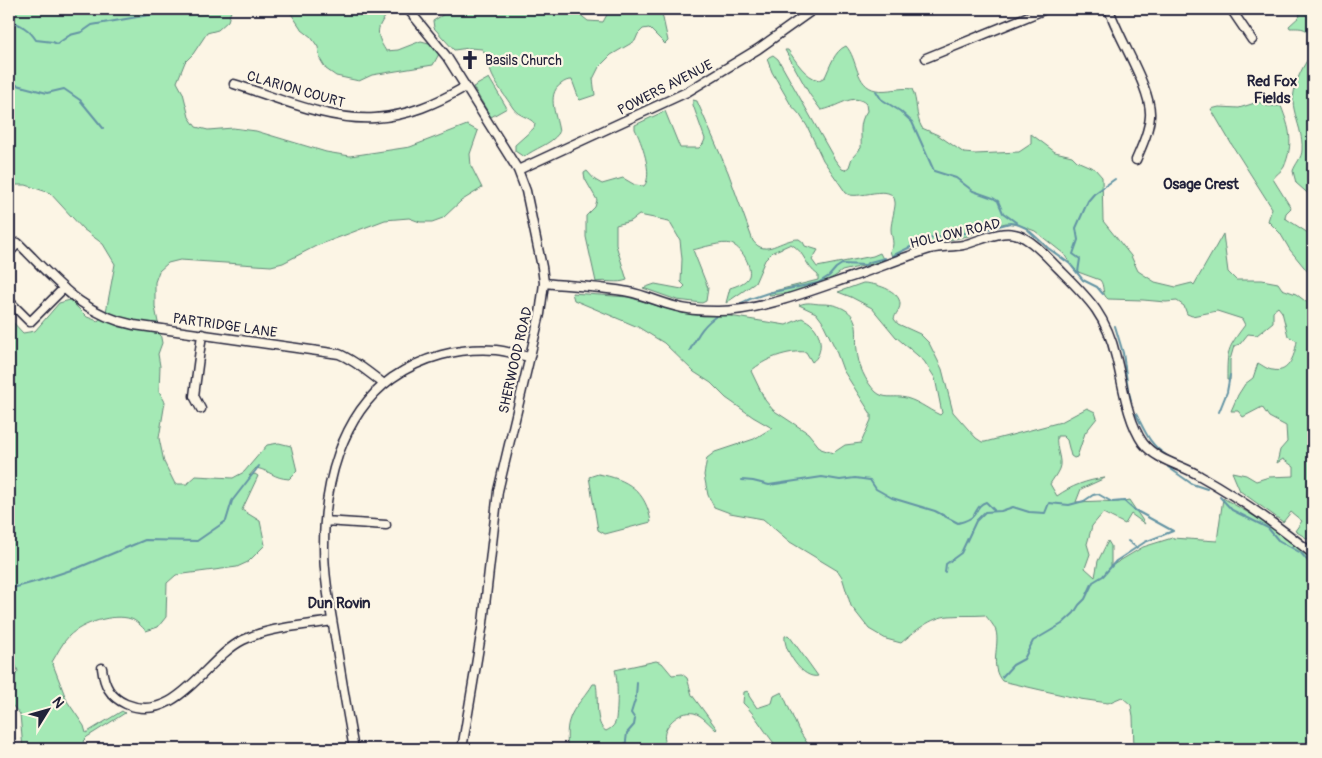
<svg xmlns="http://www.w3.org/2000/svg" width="1322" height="758" viewBox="0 0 1322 758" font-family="Pangolin,sans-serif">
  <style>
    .green { fill: #a4e9b5; stroke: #638678 }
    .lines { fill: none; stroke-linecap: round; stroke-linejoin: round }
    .stream { stroke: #6394a4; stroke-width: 2 }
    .minor-casing { stroke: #22223b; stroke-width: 11 }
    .minor { stroke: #fcf5e5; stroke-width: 8 }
    .labels { text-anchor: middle; stroke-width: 4.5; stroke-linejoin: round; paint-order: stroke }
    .poi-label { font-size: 14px; fill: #22223b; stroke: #fcf5e5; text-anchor: start }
    .street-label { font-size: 14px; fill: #22223b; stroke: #fcf5e5 }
    .neighbourhood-label { font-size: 15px; font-weight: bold; fill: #22223b; stroke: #fcf5e5 }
  </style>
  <rect width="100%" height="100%" fill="#fcf5e5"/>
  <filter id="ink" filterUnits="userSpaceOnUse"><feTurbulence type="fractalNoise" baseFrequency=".02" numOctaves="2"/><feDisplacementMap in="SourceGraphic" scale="10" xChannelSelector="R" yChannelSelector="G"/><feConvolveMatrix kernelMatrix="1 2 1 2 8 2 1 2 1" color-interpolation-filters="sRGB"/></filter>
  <g filter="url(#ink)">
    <!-- green -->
    <path class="green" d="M9,9H234L231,11L228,21L218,30L207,33L193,54L185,62L177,82L183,93L189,117L196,127L208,130L233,128L256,131L326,152L350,156L410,147L467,125L478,131L470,154L471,166L482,188L461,201L443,218L432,222H420L409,218L385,220L316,246L283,263L271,266L180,260L168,263L159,271L155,282V307L162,343L158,354L160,366L159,391L165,402L159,438L164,462L175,484H187L196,476L233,478L244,472L267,445L279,443L291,446L297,471L289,479C273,478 271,471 256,468L249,476L255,474L258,476L242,510L260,521L265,545L248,562L237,567L176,575L167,583L166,617L158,627L146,631C142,627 136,620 131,619C114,613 82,623 69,636C62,643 57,654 52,662L67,701L84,726L86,733L122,711L125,713L87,737L83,741L85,745L82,747L83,749H23L20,714L9,702V686L18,671L13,659L9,655V318L23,333L35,331L59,303L70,300L87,317L98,321L106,312L115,264L103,244L83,229L50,193L26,185H14L9,186Z
      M288,9H348L350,12L362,9H392C378,25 373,31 386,51L398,50L421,41L433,44L439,54L433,65L372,75L359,81L336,76L326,69L320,59L318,47L311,37L302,30Z
      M452,9H573L588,21L603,22L610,9H661L668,41L665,44L649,28L643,29L638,34L635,41L611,55L599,67L593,79L595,95L580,100L579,99L572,80C567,80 565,81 561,84C545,95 558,118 559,133C550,145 535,148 524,157L515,151V145L534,128L535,124C529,116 519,117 513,108C506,97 497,86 492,75C489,65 488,57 482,49L469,48L454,50L434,28L433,21Z
      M1299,13L1310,14L1313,16V42C1308,27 1303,28 1290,28L1289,26L1300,16Z
      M846,46C858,59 855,86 876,90C888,92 900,87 912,89C918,101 915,116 922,128L938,135L964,153L975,154L1019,152L1031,144V134L1055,152L1072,156L1077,161L1095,169L1102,177L1103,221L1131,256L1138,271L1155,282L1176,287L1192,283L1194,285L1223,234L1228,272L1236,280H1262L1278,283L1282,289L1296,294L1313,307V542L1295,531L1302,521L1291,512L1283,522L1240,491L1232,472L1246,475L1256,481L1269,477L1294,476V467L1283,459L1277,463L1280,450L1287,442L1286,426L1269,417L1262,407L1243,417L1238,411H1231L1238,395L1245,384L1253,378L1258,363C1262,365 1268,370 1273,370C1290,374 1295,353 1297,341L1288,336L1282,312L1278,307L1273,311V322L1257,335L1248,334L1240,344L1234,346L1230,360V380H1227C1227,350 1227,349 1245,325L1242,319L1217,311L1192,316L1187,314L1184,306L1177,301L1166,302L1143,300L1108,299C1101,294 1105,286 1100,280L1078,272L1071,265L1064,254L1035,231L1019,225L1006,223L986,228L968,236L908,248L892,257L890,251C896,245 891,237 891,229C891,222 896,206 895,202C893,181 856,202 846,193L823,160L807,126L800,115L791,105L772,72L767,59L769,57L773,55L778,59L835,160L842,169L845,170L849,167L852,158L861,148C862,134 858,123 867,111L866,104C854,91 835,109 821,110L810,95L785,50H788C796,61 805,77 819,80L825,77C830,67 834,51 846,46Z
      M1313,52V198L1296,183L1293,171C1295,164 1302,158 1302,150C1303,135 1297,123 1294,109C1290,90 1302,66 1313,52Z
      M489,78L507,108L491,117L473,87Z
      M693,100L697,101L728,172L753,241C766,258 780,239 799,239L803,242L805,246L818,250L812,260L817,267L873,256L880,253L884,261L842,271L834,277L818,284L790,293L769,295L770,292L818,280V275C804,265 806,253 791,244L773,252L765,260L755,283L726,303L730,288C736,286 746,283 749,276C752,265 741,247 731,244C723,241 701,248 693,250L708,288L706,301L702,303L677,300L643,288L655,284L682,289L685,286L681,282L682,259L680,240L669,221L639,215L631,221L616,225V245L627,280C617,284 607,280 596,282L586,237V216L595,207L597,200L585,179L584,173L587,171L595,180L602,184L623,178L635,185L644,186C654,175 641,141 635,129V125L665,111L680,148H699L703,144L705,139L693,105Z
      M1258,102L1267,106H1281C1290,129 1294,143 1284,167C1281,172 1276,174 1273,179L1291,208L1286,213L1285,218L1308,233H1313V278L1290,250L1280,233L1268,221L1272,208L1232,145L1211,109L1219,107L1239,108Z
      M863,283C874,283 900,290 900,304C900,310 895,314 894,319L898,324L920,334L929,343L942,369L953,412L976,438L982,442H985L1061,422L1087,408L1095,412L1097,418L1085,433L1077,457L1074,458L1071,456L1067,440L1063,436H1057C1055,449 1063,460 1059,469C1057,474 1053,479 1050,484L1057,496C1071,486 1087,480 1105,478L1081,489L1076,502L1101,501L1118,502L1129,500L1145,524L1131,514L1125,524L1103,513L1092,526L1087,544L1090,554L1085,568L1095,577L1098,561L1108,541L1111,546V566L1143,547L1172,538L1217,541L1223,498L1264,522L1313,560V749H1134L1133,716L1131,705L1122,697L1108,703L1080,699L1002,681C989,666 1000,646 996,631C994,625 989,620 985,615C973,616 961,615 949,616C931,617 914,632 901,643L886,639L869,629L851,606L842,577L838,571L790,542L763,519L730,513L714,507L708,495L704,475L707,458L715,452L754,439L772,428L753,417L726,398L711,383L694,372L664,343L638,327L574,300L572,293L628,297L675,311L703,315L729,316L786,325L802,318C805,320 810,322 812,325C822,334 824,354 812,362L806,352C788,350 764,359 751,371L765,400L773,410L808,433L821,449L833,453L845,445L861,443L871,420V414L843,370L835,348L822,321L816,313L799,305C808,301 813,304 822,304C830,304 837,305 844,309C861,318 855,335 857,350C858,365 865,381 876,392C884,399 892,396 901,397C916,399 927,409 940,415L942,413L935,378L924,361L896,337L872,308L851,297L838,292Z
      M598,474C628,479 646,491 651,522L605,534L598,530L589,477Z
      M788,635L790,637L818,676C803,680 783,650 785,636Z
      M656,661L662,663L672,675L682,674L687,678L692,695L717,729L716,730C710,725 702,715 694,713C679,710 661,727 665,741L657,749H567C568,740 566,730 569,721C573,706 586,697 593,684H596C599,697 594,725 606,731C610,729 613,727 615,723C618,715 618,678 615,670Z
      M748,691L749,696L757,708L772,703L774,696L782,692L798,729L811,749H779C766,735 757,716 743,703L744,692Z"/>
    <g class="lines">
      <!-- stream -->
      <path class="stream" d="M9,20C21,25 29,29 36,40L53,42L57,44L70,35L82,32L92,25L154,14L159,9
        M9,83L47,93L64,89L80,100L103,128
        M876,91L881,99L900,111L912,122L934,171L956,178L973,191L993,198L998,201L1003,213L1017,223
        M1308,164H1313
        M892,256L927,239L984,230L1010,223L1017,224L1026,228L1048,248L1070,264L1083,280L1097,287L1103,294
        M1078,272L1080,259L1073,254L1078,240L1076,228L1088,201L1094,194L1115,179
        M733,307L750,299L768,293L818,283L829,276L836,268L842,264L865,265L870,262L885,258
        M1115,326L1123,353L1128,389L1131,400
        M690,350C698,334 704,323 720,314
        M1219,412L1227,392L1230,375
        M1136,414C1145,431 1149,444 1166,455
        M1168,467L1192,484L1207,489
        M742,480L753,481L769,485L822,477L840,480L855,478L870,480L876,489L892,498L935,511L958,523C962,522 971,519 974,515C978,509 978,505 986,502L994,510
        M1220,497L1232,510L1268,528L1278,540L1301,553L1313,567
        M1128,541L1136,547
        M945,572L946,564L961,553L976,521L985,512L1001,511L1013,507L1029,512L1045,513L1049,503L1069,505L1084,501L1093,495L1098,494L1112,502L1124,501L1133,509L1173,531
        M9,589L38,581L80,567L145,540L197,541L226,521L232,501L259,466
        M1002,677L1013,665L1024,659L1033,641L1062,624L1074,613L1079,605L1085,599L1093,582L1103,576L1116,561L1145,542L1173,531
        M625,749L627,733L634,725L635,719L631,713L636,697L637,683"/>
      <!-- minor casing -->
      <g class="minor-casing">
        <path id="minor" d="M408,9L447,57L518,170L526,191L542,267L544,283L540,314L498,491L483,623L462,749
          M1109,9C1118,38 1152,89 1150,116C1149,131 1142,146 1136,160
          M1231,9L1252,40
          M926,58L1046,9
          M234,84C278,98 329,121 375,118C408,116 437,103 465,87
          M518,170L687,92L758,49L814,9
          M9,253L18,243C55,279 80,314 134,325L339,354C356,361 369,373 384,384
          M544,283C572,286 601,287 629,292C644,295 659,302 674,306C687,310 703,311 716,311C755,312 808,292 845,279C873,270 901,258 930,249C941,246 952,247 963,245C984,240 1006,225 1026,239C1038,246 1048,258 1058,268C1088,298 1106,314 1116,357C1123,384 1127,420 1143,443C1157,461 1182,465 1200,476C1240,498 1278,526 1313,554
          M9,301L30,322L64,288
          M201,409L194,396L202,334
          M325,521L386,525
          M102,668C104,685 110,697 126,704C176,725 205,659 243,640C270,627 303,626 332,621
          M354,749C347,712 341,675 335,637C330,607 324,577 324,547C324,486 340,416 392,378C422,357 459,347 496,350C507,351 518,355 529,357"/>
      </g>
      <!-- minor -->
      <use href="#minor" class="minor"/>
    </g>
  </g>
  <!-- icons -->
  <defs>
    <g id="church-bare" transform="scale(1.5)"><path d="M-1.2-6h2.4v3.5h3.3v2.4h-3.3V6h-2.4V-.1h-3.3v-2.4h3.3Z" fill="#22223b" stroke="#fcf5e5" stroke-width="2.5" paint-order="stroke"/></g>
  </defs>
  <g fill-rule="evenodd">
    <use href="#church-bare" x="470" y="60"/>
  </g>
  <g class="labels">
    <!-- poi labels -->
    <g class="poi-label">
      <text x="485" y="65">Basils Church</text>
    </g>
    <!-- street labels -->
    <g class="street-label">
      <text transform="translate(665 87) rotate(-27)" y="5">POWERS AVENUE</text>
      <text transform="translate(296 89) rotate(16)" y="5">CLARION COURT</text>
      <text transform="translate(955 233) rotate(-13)" y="5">HOLLOW ROAD</text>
      <text transform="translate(225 325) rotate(8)" y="5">PARTRIDGE LANE</text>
      <text transform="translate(515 360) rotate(-77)" y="5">SHERWOOD ROAD</text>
    </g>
    <!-- neighbourhood labels -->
    <g class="neighbourhood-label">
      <text x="1272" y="86">Red Fox<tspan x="1272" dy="17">Fields</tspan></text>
      <text x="1201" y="189">Osage Crest</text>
      <text x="339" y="608">Dun Rovin</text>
    </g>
  </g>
  <!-- margin -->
  <rect width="1322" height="758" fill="none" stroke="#fcf5e5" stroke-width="30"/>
  <rect x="15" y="15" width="1292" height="728" fill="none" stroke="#22223b" stroke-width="2" filter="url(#ink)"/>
  <!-- north arrow -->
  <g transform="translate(48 710) rotate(53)" stroke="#fcf5e5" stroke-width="4" paint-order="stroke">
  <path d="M0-4L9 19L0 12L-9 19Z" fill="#22223b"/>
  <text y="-8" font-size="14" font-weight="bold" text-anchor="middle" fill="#22223b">N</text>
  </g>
</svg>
